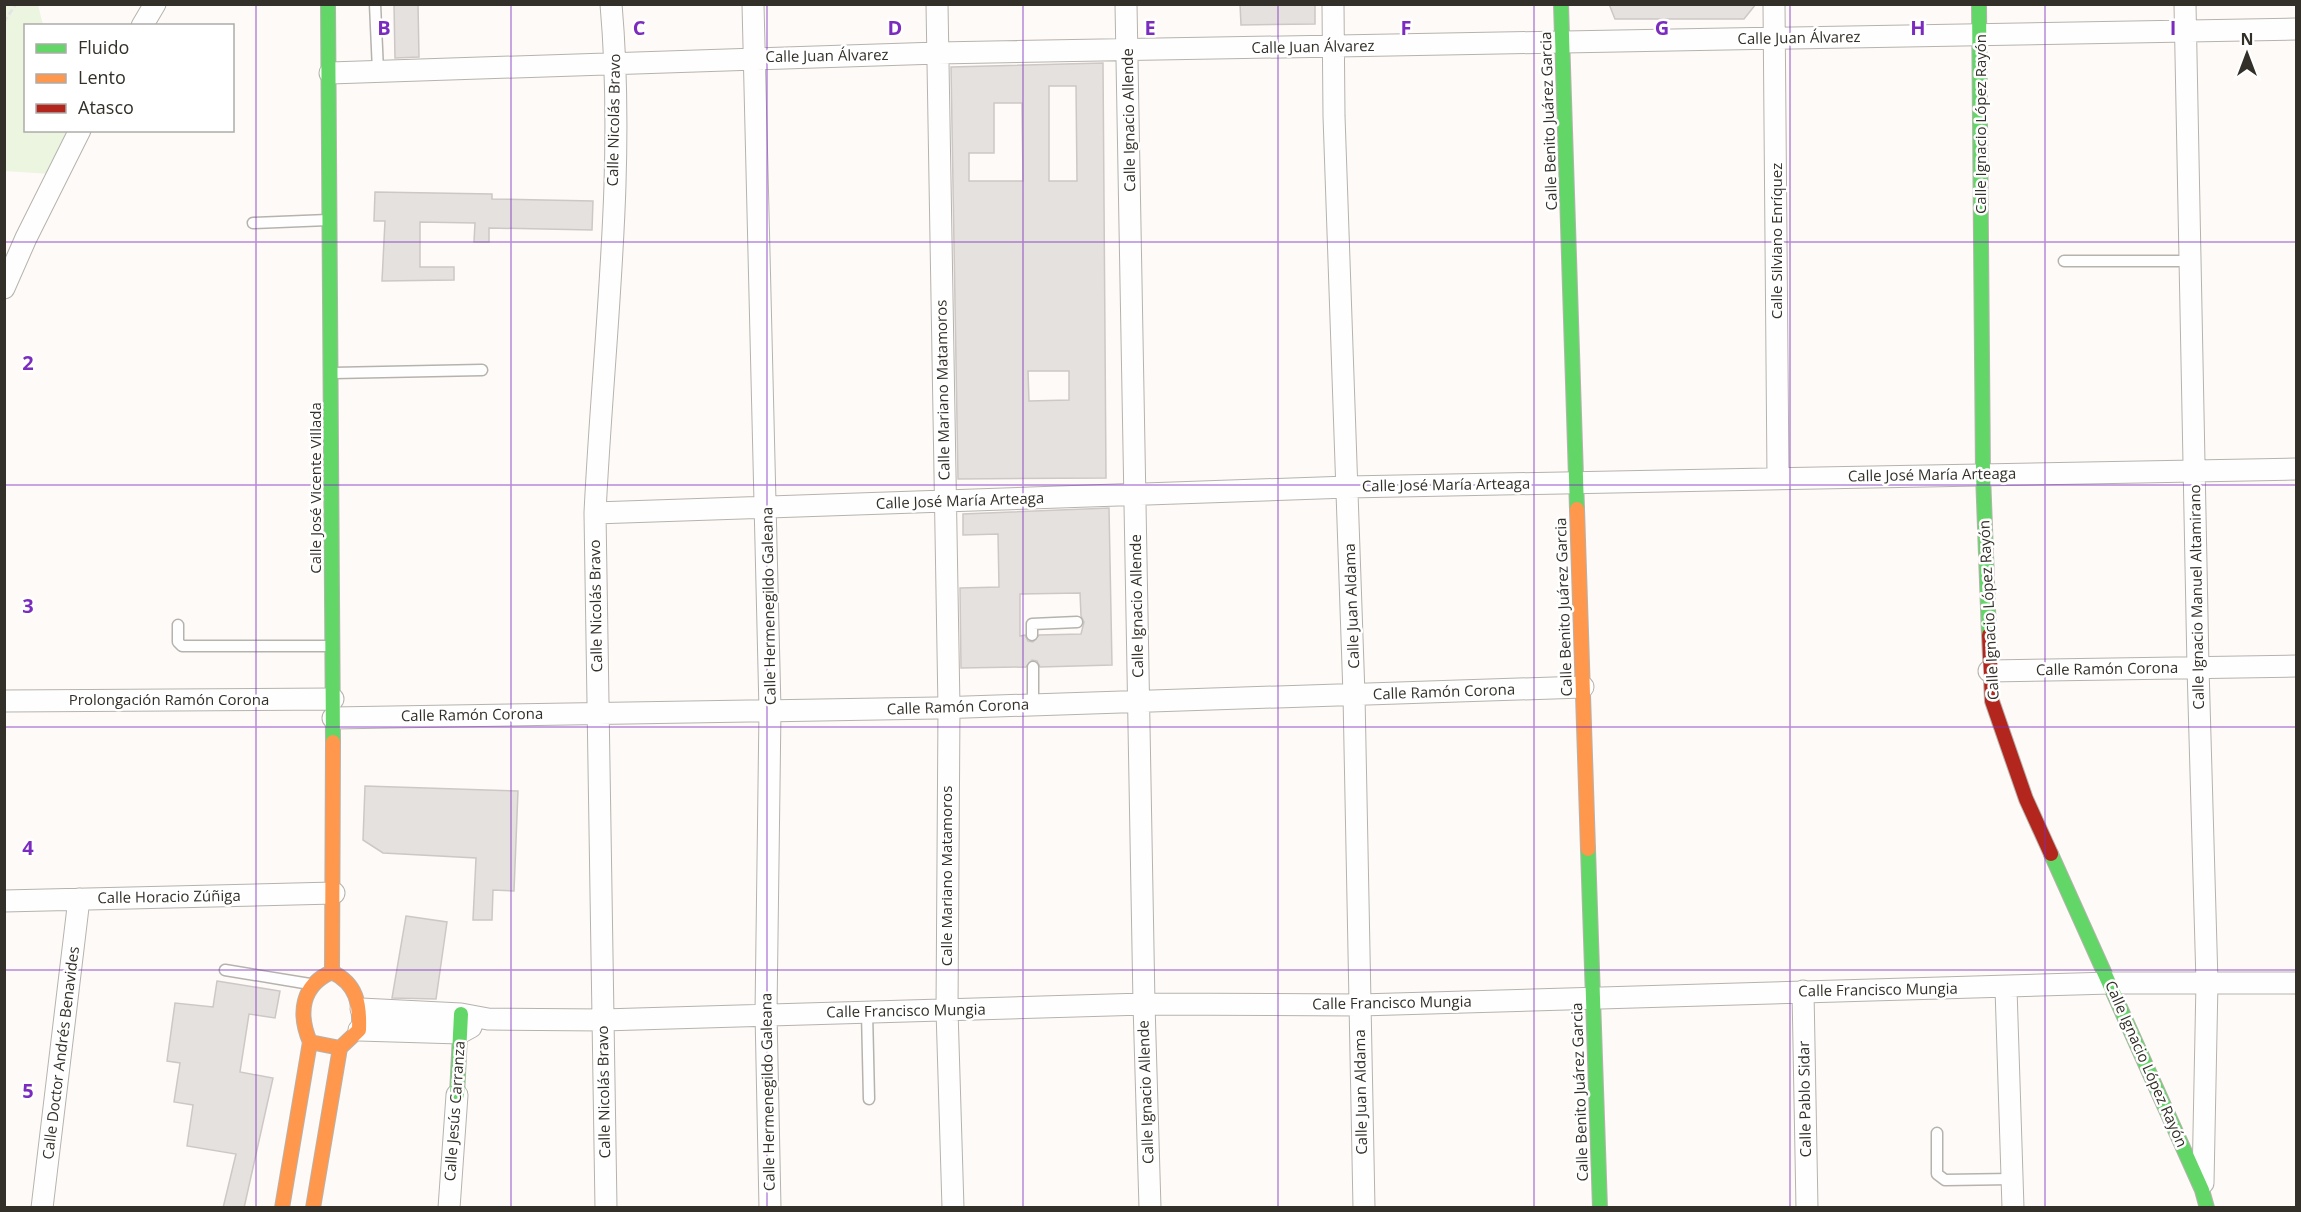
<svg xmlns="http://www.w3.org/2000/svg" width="2301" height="1212" viewBox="0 0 2301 1212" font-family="'Open Sans',sans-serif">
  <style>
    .green { fill: #ebf5df }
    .building { fill: #e5e1de; stroke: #cdc8c6; stroke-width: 1.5; fill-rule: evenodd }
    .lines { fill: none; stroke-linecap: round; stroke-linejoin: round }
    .lane-casing { stroke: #b6b3ae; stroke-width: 13 }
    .street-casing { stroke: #b6b3ae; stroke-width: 23 }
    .fast-casing { stroke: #b6b3ae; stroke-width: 16 }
    .slow-casing { stroke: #b6b3ae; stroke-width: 16 }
    .jam-casing { stroke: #b6b3ae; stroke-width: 16 }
    .path { stroke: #e6e5e3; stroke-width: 3; stroke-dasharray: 6 3; stroke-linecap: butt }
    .lane { stroke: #fffefe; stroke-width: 10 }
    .street { stroke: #fffefe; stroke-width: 21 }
    .fast { stroke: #63d668; stroke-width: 14 }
    .slow { stroke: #ff974d; stroke-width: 14 }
    .jam { stroke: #b3261e; stroke-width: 14 }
    .grid { fill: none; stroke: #7b2cbf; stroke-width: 1.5; stroke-opacity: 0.55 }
    .labels { text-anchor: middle; stroke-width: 5; stroke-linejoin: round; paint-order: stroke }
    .street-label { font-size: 15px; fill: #333029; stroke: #fff }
    .grid-label { font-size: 20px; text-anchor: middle; font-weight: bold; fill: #7b2cbf; stroke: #fff; stroke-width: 5; stroke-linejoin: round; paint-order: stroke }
  </style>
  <rect width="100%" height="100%" fill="#fdfaf7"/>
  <!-- green -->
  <path class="green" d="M4,5H38L43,25L26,26V130L76,131L51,174L5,171Z"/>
  <!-- building -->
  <path class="building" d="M394,4H418L419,57L395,58Z
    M1240,4H1315V24L1241,25Z
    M1609,4H1756L1744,19H1615Z
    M1103,63L1106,478L958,479L951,67ZM1049,86H1076L1077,181H1049ZM994,103H1022L1023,181H969V153H994ZM1028,371H1069V400L1029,401Z
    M375,192L492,194V199L593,201L592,230L489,228V242H474L475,223L420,222V267H454V280L382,281L385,221H374Z
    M1109,508L1112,665L1040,667L1037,661L1032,660L1026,667L961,668L960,588L999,587L998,534L963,535V514ZM1080,593L1081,616L1084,622L1081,634L1039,635L1033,642L1028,641L1025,635L1020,636V594Z
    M365,786L518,791L514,891L493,890L492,920H473L476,858L383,853L363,840Z
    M406,916L447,922L436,999L392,998Z
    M217,981L280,991L275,1018L249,1014L240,1072L273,1078L244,1208H223L236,1154L187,1146L193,1105L174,1102L180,1063L167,1061L175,1003L213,1007Z"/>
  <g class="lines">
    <!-- lane casing -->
    <g class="lane-casing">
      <path id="lane" d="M375,4L378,71
        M253,223L328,220
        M2064,261H2190
        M333,373L482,370
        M178,625V642L182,646H330
        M1032,635V624L1077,622
        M1033,667V705
        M225,970L310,984
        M867,1012L869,1099
        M1937,1133V1174L1945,1180L2012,1179"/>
    </g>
    <!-- street casing -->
    <g class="street-casing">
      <path id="street" d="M753,4L770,710L766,1013L770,1208
        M937,4L949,708L947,1010L953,1208
        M1126,4L1144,1004L1150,1208
        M1333,4L1334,116L1354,695L1364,1208
        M1774,4L1778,478
        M2185,4L2198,667L2207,982L2203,1183
        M142,26L155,4
        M330,73L938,53L2296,29
        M4,288L26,238L80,130
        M595,513L1348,487L2296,469
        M1989,671L2296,666
        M4,701L333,699
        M333,718L937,708L1583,687
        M4,901L334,893
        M2006,988L2013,1208
        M1803,991L1807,1208
        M361,1009L461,1014L488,1019L603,1020L1144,1004L1360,1005L2110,983H2296
        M359,1030L460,1033L471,1027
        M42,1208L79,899
        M449,1208L457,1095
        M606,1208L595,513C603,344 626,174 611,4"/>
    </g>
    <!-- fast casing -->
    <g class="fast-casing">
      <path id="fast" d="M328,4L333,742
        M1561,4L1577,509
        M1979,4L1983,474L1989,635
        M1588,849L1600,1208
        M2051,854L2202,1190L2207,1208
        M457,1095L461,1014"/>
    </g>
    <!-- slow casing -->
    <g class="slow-casing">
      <path id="slow" d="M1577,509L1588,849
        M332,972L333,742
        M332,972C357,984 360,1004 359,1030L340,1048L310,1042C298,1014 301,985 332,972Z
        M282,1208L310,1042
        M313,1208L340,1048"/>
    </g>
    <!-- jam casing -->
    <g class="jam-casing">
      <path id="jam" d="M1989,635L1992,701L2026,799L2051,854"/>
    </g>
    <!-- path -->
    <path class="path" d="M4,22L16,4"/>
    <!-- lane -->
    <use href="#lane" class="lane"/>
    <!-- street -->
    <use href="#street" class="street"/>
    <!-- fast -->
    <use href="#fast" class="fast"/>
    <!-- slow -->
    <use href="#slow" class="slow"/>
    <!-- jam -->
    <use href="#jam" class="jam"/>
  </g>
  <!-- grid -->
  <path class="grid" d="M256,4V1208M511,4V1208M767,4V1208M1023,4V1208M1278,4V1208M1534,4V1208M1790,4V1208M2045,4V1208M4,242H2296M4,485H2296M4,727H2296M4,970H2296"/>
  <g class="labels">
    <!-- street labels -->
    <g class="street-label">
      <text transform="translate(1799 38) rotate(-1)" y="5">Calle Juan Álvarez</text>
      <text transform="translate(1313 47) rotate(-1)" y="5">Calle Juan Álvarez</text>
      <text transform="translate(827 56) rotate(-1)" y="5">Calle Juan Álvarez</text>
      <text transform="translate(614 120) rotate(-89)" y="5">Calle Nicolás Bravo</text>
      <text transform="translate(1129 120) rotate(-91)" y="5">Calle Ignacio Allende</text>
      <text transform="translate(1549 121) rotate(-92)" y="5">Calle Benito Juárez Garcia</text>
      <text transform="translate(1981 124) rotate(-90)" y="5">Calle Ignacio López Rayón</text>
      <text transform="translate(1777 241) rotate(-90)" y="5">Calle Silviano Enríquez</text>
      <text transform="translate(943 390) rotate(-91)" y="5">Calle Mariano Matamoros</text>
      <text transform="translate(1932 475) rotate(-1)" y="5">Calle José María Arteaga</text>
      <text transform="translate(1446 485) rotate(-1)" y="5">Calle José María Arteaga</text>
      <text transform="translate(316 488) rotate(-90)" y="5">Calle José Vicente Villada</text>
      <text transform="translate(960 501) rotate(-2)" y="5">Calle José María Arteaga</text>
      <text transform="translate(2197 597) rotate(-91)" y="5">Calle Ignacio Manuel Altamirano</text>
      <text transform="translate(596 606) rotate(-91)" y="5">Calle Nicolás Bravo</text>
      <text transform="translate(769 606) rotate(-91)" y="5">Calle Hermenegildo Galeana</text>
      <text transform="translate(1137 606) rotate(-91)" y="5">Calle Ignacio Allende</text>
      <text transform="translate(1352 606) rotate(-92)" y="5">Calle Juan Aldama</text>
      <text transform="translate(1564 607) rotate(-92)" y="5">Calle Benito Juárez Garcia</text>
      <text transform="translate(1989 610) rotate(-93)" y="5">Calle Ignacio López Rayón</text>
      <text transform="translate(2107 669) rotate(-1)" y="5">Calle Ramón Corona</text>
      <text transform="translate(1444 692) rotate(-2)" y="5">Calle Ramón Corona</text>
      <text x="169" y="705">Prolongación Ramón Corona</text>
      <text transform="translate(958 707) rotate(-2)" y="5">Calle Ramón Corona</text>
      <text transform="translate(472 715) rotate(-1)" y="5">Calle Ramón Corona</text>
      <text transform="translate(947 876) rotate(-90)" y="5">Calle Mariano Matamoros</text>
      <text transform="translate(169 897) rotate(-1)" y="5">Calle Horacio Zúñiga</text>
      <text transform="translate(1878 990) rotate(-1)" y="5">Calle Francisco Mungia</text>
      <text transform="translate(1392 1003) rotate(-1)" y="5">Calle Francisco Mungia</text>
      <text transform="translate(906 1011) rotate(-1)" y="5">Calle Francisco Mungia</text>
      <text transform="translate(61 1053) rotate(-83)" y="5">Calle Doctor Andrés Benavides</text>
      <text transform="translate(2146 1064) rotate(66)" y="5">Calle Ignacio López Rayón</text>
      <text transform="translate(604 1092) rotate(-91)" y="5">Calle Nicolás Bravo</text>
      <text transform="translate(768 1092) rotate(-91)" y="5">Calle Hermenegildo Galeana</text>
      <text transform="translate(1146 1092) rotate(-92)" y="5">Calle Ignacio Allende</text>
      <text transform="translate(1361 1092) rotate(-91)" y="5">Calle Juan Aldama</text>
      <text transform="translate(1580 1092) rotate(-92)" y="5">Calle Benito Juárez Garcia</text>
      <text transform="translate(1805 1099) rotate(-91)" y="5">Calle Pablo Sidar</text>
      <text transform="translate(455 1111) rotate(-86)" y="5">Calle Jesús Carranza</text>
    </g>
  </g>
  <g class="grid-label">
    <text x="384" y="35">B</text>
    <text x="639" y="35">C</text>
    <text x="895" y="35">D</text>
    <text x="1150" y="35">E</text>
    <text x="1406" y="35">F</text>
    <text x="1662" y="35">G</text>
    <text x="1918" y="35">H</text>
    <text x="2173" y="35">I</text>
    <text x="28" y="370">2</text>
    <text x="28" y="613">3</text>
    <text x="28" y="855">4</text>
    <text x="28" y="1098">5</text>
  </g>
  <!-- border -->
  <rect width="2301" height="1212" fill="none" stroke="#333029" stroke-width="12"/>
  <!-- legend -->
  <rect x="24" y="24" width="210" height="108" fill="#ffffff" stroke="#adaca9" stroke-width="1.5"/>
  <rect x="36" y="44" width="30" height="9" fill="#63d668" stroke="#adaca9" stroke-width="1.5"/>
  <text x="78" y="54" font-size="18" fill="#333029">Fluido</text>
  <rect x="36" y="74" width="30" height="9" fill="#ff974d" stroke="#adaca9" stroke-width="1.5"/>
  <text x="78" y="84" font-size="18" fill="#333029">Lento</text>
  <rect x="36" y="104" width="30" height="9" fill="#b3261e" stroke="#adaca9" stroke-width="1.5"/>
  <text x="78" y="114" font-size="18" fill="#333029">Atasco</text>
  <!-- north arrow -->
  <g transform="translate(2247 54)" stroke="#ffffff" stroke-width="4.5" paint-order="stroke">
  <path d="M0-4.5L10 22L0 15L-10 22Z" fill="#333029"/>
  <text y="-9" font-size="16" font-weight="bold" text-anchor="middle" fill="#333029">N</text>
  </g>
</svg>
